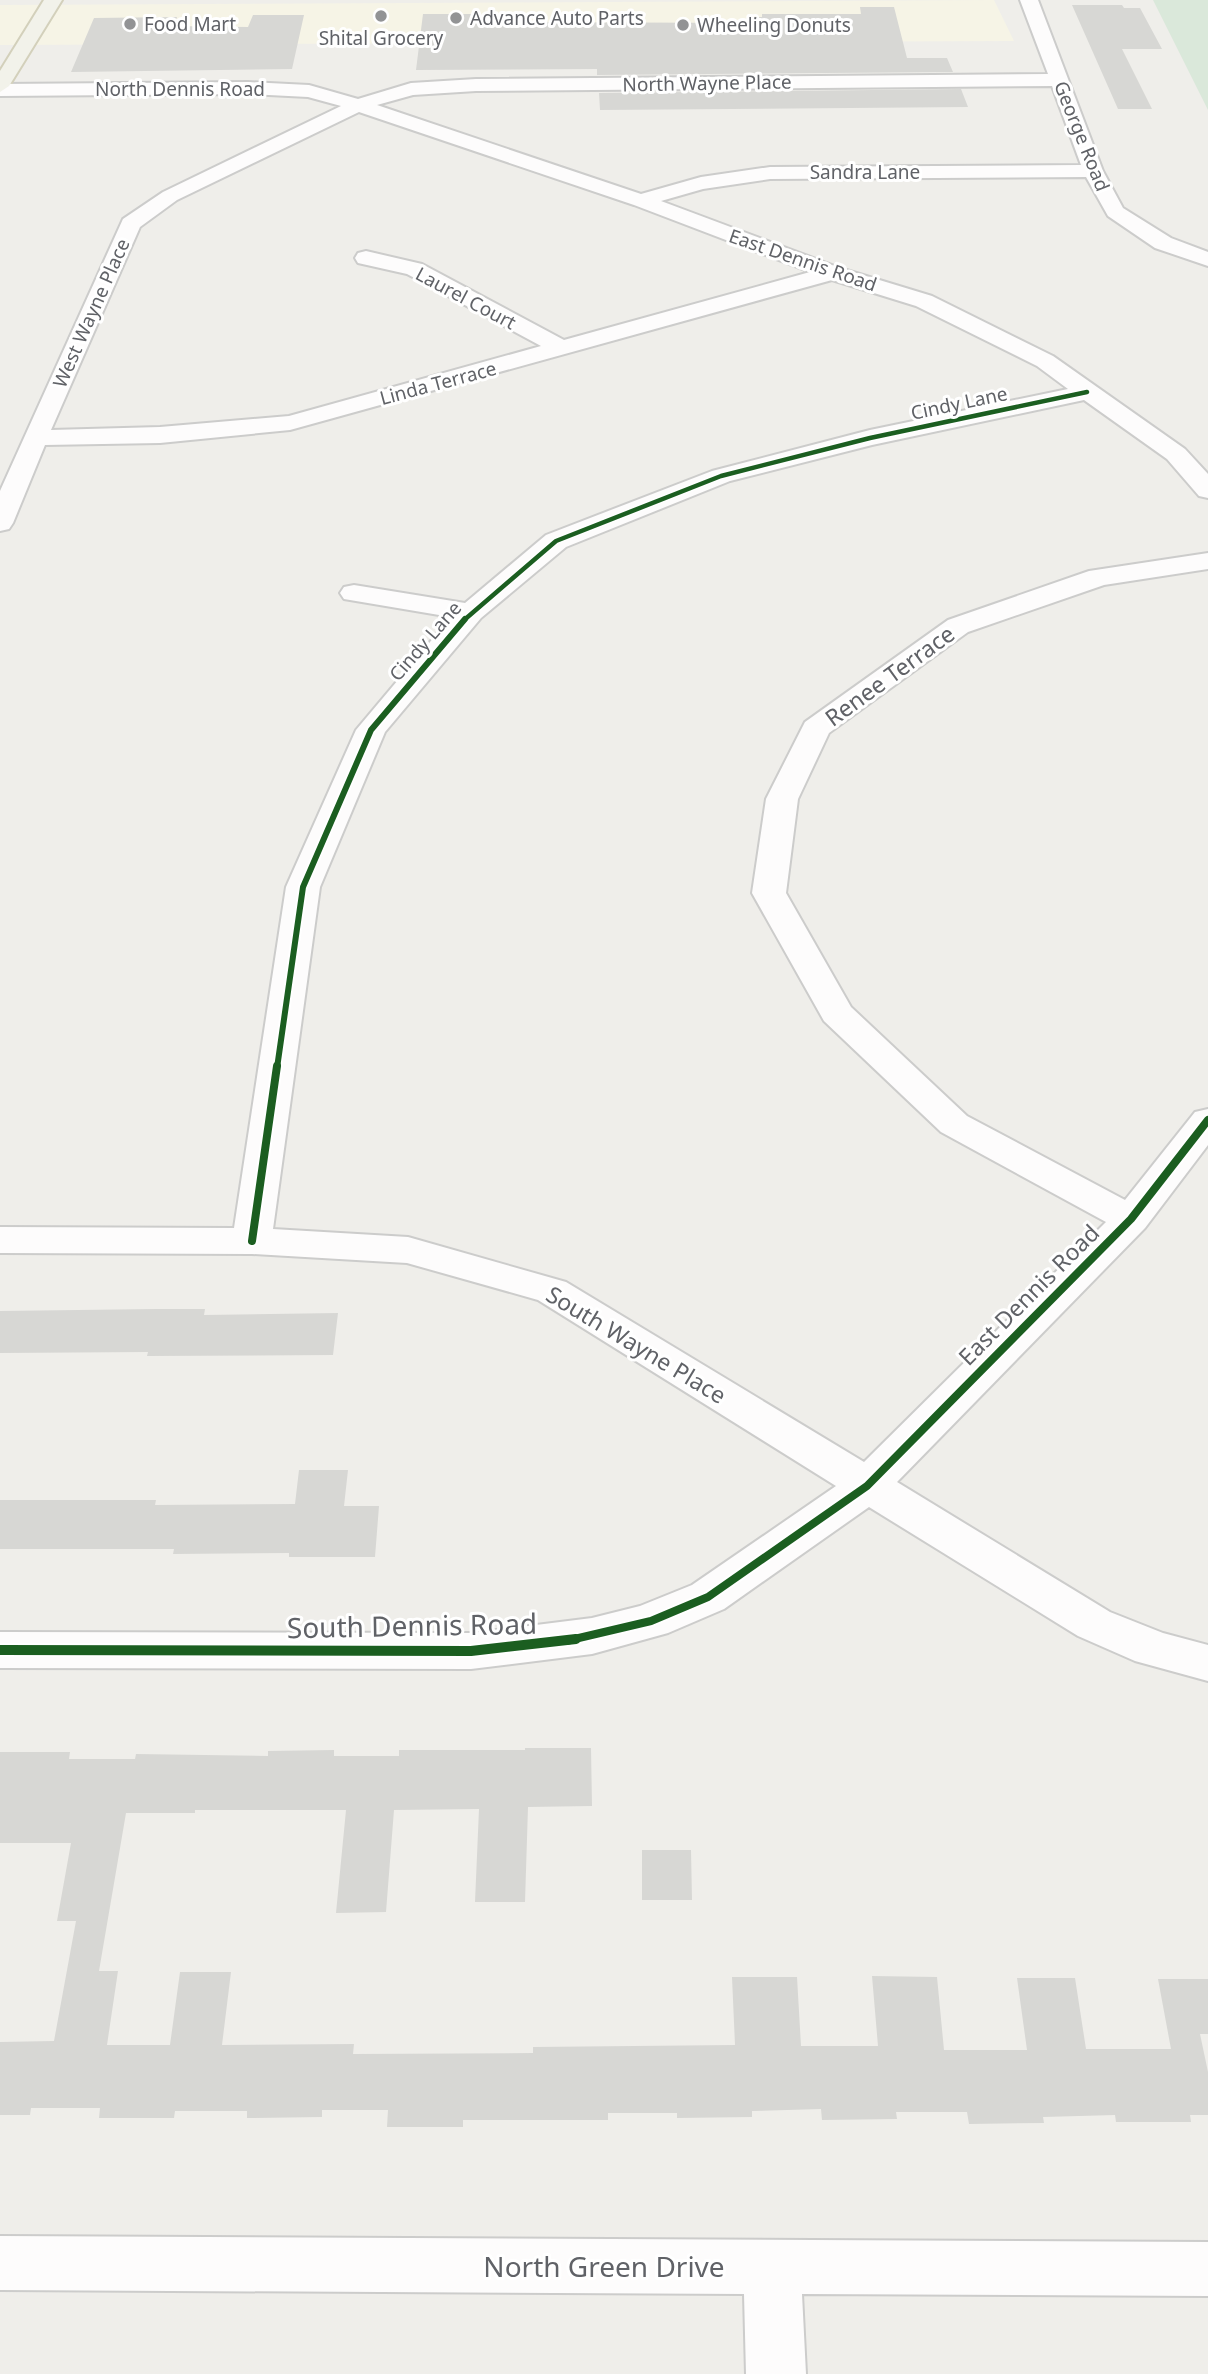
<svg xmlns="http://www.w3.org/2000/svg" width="1208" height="2374" viewBox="0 0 1208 2374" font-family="'Noto Sans',sans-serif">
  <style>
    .commercial { fill: #f6f4e6 }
    .green { fill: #dae8da }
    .building { fill: #d7d7d4 }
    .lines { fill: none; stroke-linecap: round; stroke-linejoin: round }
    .minor-casing { stroke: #cccccb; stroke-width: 4 }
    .major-casing { stroke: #d3d0bb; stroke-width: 4 }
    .minor { fill: #fdfcfc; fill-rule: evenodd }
    .major { fill: #f2f2ea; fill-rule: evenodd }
    .cycleway-far3-casing { stroke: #fff; stroke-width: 7 }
    .cycleway-far2-casing { stroke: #fff; stroke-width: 10 }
    .cycleway-far1-casing { stroke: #fff; stroke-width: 12 }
    .cycleway-casing { stroke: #fff; stroke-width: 14 }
    .cycleway-far3 { stroke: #1b5e20; stroke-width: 4.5 }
    .cycleway-far2 { stroke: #1b5e20; stroke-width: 6 }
    .cycleway-far1 { stroke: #1b5e20; stroke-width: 8 }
    .cycleway { stroke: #1b5e20; stroke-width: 10 }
    .poi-dot { fill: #929395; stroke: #fff; stroke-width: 2.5 }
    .labels { text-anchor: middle; stroke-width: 6; stroke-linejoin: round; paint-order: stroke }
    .far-poi-label { font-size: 19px; fill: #606267; stroke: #fff; text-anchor: start }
    .far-street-label { font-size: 19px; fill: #606267; stroke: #fff }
    .street-label { font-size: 23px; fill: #606267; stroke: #fff }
    .near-street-label { font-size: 28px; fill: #606267; stroke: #fff }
  </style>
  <rect width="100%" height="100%" fill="#efeeea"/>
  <!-- commercial -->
  <path class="commercial" d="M994,0L1014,41L0,45V5Z"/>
  <!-- green -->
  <path class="green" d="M1153,0H1208V110Z"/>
  <!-- building -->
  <path class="building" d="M1072,5H1122L1124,8H1140L1162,49H1122L1152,109H1118Z
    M860,7H894L907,58H947L953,72L597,75V69L416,70L423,14H477L476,22L757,23L756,17H762V14H861Z
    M253,15H304L292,69L71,72L94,18L177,17L174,26L248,27Z
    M961,89L968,107L600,110L599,93Z
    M156,1309H205L204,1315L338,1313L333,1355L147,1356L148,1352L0,1353V1311Z
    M299,1470H348L344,1506H379L375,1557H289V1553L173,1554L174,1549H0V1500H156L155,1505L295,1504Z
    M525,1748H591L592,1806L528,1807L525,1902H475L479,1809L394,1810L386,1912L336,1913L346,1810H195V1813H126L99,1971H118L107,2045H170L180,1972H231L222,2045L354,2044L353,2054L533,2053V2047L735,2045L732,1977H797L801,2046H878L872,1976L937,1977L944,2050H1027L1017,1978H1075L1086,2049H1171L1158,1979H1208V2034H1200L1208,2072V2115H1190L1191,2122H1116L1115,2115L1043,2117L1044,2123L969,2124L967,2112H896L897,2119L822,2120L821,2109L752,2111V2117L677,2118V2113H608V2120H463V2127H387L388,2110H322V2117L247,2118V2111H175L174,2118H99L100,2108H31L30,2115H0V2042L54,2041L76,1921H57L71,1843H0V1752H70L69,1759H135L136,1754L268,1756V1751L334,1750V1756H399V1750H525Z
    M642,1850H691L692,1900H642Z"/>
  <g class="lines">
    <!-- minor casing -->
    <g class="minor-casing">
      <path id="minor" d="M1020,0H1038L1103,171L1123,208L1171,238L1208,252V266L1155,248L1108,216L1086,177L770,179L703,189L661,201L840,268L932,296L1053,356L1185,449L1208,474V498L1199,496L1167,459L1084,400L872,445L730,481L566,547L481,618L385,732L320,887L273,1229L408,1237L566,1282L864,1462L1106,1222L941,1132L824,1021L752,893L766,799L805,722L948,620L1089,571L1208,553V569L1104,585L968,632L829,733L798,799L786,893L851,1007L967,1116L1125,1200L1195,1112L1208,1109V1145L1145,1228L897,1482L1110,1612L1163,1633L1208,1645V1681L1135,1661L1078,1636L869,1507L724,1609L668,1633L592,1654L471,1669L0,1668V1632L471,1633L592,1618L640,1606L692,1585L836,1486L538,1300L407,1263L252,1254L0,1253V1227L234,1228L286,887L356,730L451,617L344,599L340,593L344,587L354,585L465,603L546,535L712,471L870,430L1068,389L1037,366L916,306L832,280L290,430L160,443L45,445L13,523L9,529L0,531V491L123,219L163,192L341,106L308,97L248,94L0,96V84L248,82L309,85L358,99L411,83L476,79L1048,74ZM1052,86L1081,165L770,167L701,177L641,194L377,105L413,95L476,91ZM359,112L634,205L810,272L564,340L422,264L366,251L358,253L355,258L358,263L407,274L541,346L289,416L160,427L51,430L140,227L177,200Z
        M0,2236L1208,2242V2296L802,2294L806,2374H746L744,2294L0,2290Z"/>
    </g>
    <!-- major casing -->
    <g class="major-casing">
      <path id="major" d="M44,0H62L9,86L0,92V71Z"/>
    </g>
    <!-- minor -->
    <use href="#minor" class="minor"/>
    <!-- major -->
    <use href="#major" class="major"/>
    <!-- cycleway-far3 casing -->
    <g class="cycleway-far3-casing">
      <path id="cycleway-far3" d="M463,621L556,541L721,476L870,438L1087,392"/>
    </g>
    <!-- cycleway-far2 casing -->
    <g class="cycleway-far2-casing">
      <path id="cycleway-far2" d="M277,1068L303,887L371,730L465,619"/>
    </g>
    <!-- cycleway-far1 casing -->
    <g class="cycleway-far1-casing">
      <path id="cycleway-far1" d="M252,1241L277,1066
        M566,1641L651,1621L708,1597L867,1486L1131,1219L1208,1120"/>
    </g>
    <!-- cycleway casing -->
    <g class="cycleway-casing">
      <path id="cycleway" d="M0,1650L471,1651L576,1639"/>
    </g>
    <!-- cycleway-far3 -->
    <use href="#cycleway-far3" class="cycleway-far3"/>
    <!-- cycleway-far2 -->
    <use href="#cycleway-far2" class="cycleway-far2"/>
    <!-- cycleway-far1 -->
    <use href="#cycleway-far1" class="cycleway-far1"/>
    <!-- cycleway -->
    <use href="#cycleway" class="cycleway"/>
  </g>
  <!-- markers -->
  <g class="poi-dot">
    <circle cx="381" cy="16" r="7"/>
    <circle cx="456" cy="18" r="7"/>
    <circle cx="130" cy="24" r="7"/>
    <circle cx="683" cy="25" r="7"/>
  </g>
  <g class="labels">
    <!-- far-poi labels -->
    <g class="far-poi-label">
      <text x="470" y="25">Advance Auto Parts</text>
      <text x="144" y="31">Food Mart</text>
      <text x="697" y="32">Wheeling Donuts</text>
      <text x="381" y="45" text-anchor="middle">Shital Grocery</text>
    </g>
    <!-- far-street labels -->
    <g class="far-street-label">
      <text transform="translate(707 83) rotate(-1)" y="7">North Wayne Place</text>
      <text x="180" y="96">North Dennis Road</text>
      <text transform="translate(1082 136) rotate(68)" y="7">George Road</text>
      <text x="865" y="179">Sandra Lane</text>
      <text transform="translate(803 260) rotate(19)" y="7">East Dennis Road</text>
      <text transform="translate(466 298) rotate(28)" y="7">Laurel Court</text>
      <text transform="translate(91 313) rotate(-66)" y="7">West Wayne Place</text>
      <text transform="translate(438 383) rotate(-15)" y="7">Linda Terrace</text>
      <text transform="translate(959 403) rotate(-12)" y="7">Cindy Lane</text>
      <text transform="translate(425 641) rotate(-49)" y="7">Cindy Lane</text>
    </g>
    <!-- street labels -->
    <g class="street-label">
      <text transform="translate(890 676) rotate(-36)" y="8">Renee Terrace</text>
      <text transform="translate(1029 1295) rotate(-45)" y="8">East Dennis Road</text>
      <text transform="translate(636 1345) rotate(31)" y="8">South Wayne Place</text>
    </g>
    <!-- near-street labels -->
    <g class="near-street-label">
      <text transform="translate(412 1626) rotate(-1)" y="10">South Dennis Road</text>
      <text x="604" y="2277">North Green Drive</text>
    </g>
  </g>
</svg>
